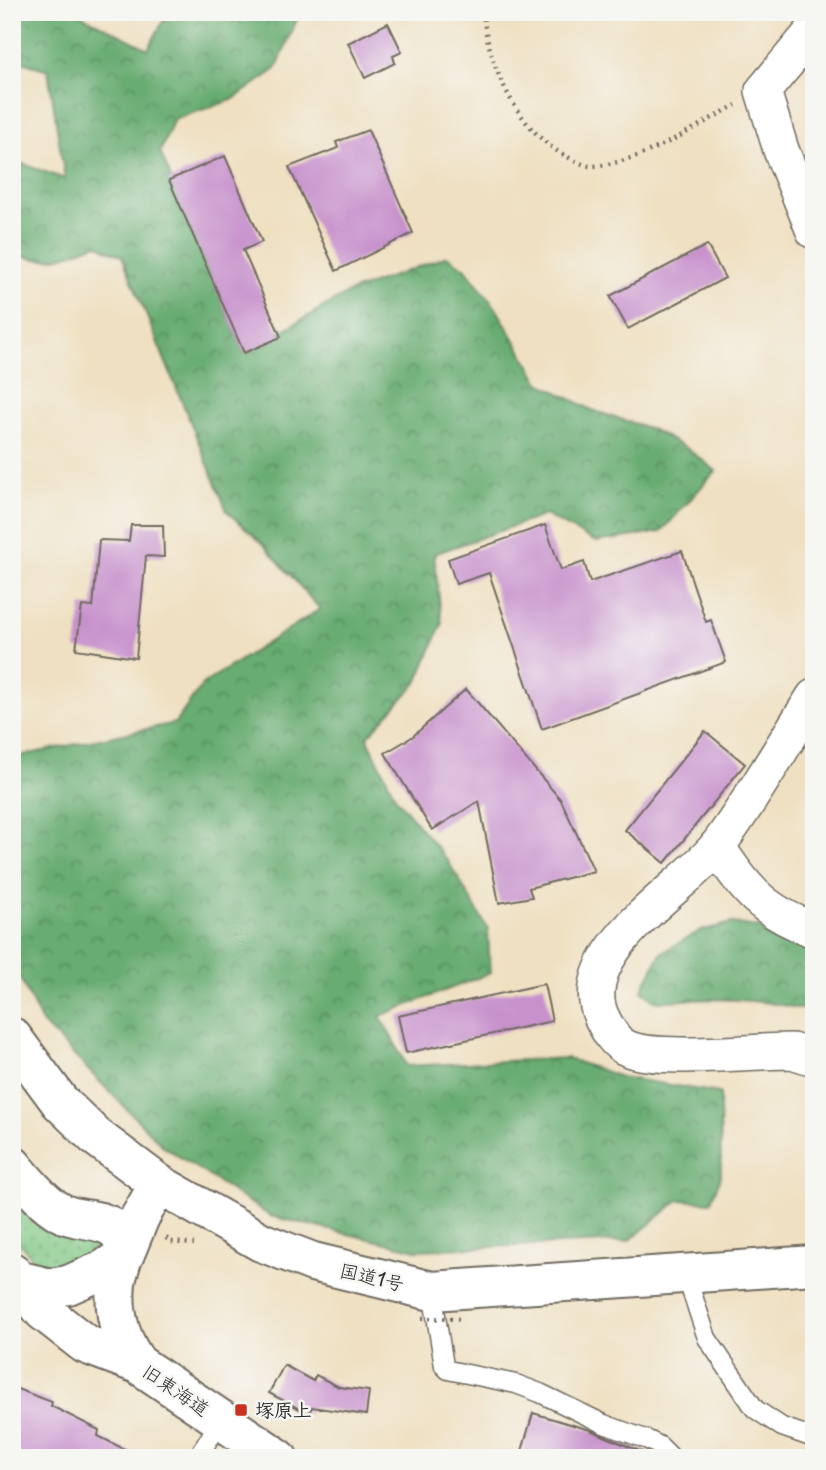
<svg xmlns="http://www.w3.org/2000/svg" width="826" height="1470" viewBox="0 0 826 1470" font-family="'Playpen Sans','Klee One',sans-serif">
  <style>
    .grass { fill: url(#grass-dots); stroke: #557957; stroke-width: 2 }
    .forest { fill: url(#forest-crowns); stroke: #496c4e; stroke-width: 2 }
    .building { fill: #c791cc }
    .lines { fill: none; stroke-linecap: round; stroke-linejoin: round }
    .service-casing { stroke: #706a60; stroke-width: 21 }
    .minor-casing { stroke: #706a60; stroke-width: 38 }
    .tertiary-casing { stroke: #706a60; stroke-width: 42 }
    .trunk-casing { stroke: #706a60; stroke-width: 42 }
    .path { stroke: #706a60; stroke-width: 4.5; stroke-dasharray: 2 5; stroke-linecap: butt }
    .service { stroke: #fff; stroke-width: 18 }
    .minor { stroke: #fff; stroke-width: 35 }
    .tertiary { stroke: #fff; stroke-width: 38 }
    .trunk { stroke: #fff; stroke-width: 38 }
    .path-bridge { stroke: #706a60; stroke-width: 4.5; stroke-dasharray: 2 5; stroke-linecap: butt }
    .poi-dot { fill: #c8321e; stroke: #f6f6f2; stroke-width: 2.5 }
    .labels { text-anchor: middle; stroke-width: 5; stroke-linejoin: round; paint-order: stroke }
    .street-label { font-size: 19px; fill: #2b2b2b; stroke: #f6f6f2 }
    .poi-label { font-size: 19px; font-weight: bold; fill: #2b2b2b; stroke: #f6f6f2; text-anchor: start }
  </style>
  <defs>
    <pattern id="grass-dots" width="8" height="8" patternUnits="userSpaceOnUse" patternTransform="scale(1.75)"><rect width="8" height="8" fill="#7fc783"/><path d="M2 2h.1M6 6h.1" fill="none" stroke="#68a26b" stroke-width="1.8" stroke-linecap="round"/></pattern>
    <pattern id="forest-crowns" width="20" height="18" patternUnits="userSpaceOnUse" patternTransform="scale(1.75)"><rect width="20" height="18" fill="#67ac71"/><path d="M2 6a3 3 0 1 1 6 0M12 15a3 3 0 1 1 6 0" fill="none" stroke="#558c5d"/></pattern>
  </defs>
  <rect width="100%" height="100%" fill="#f6f6f2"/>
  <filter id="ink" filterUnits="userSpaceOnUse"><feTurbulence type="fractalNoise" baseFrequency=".0143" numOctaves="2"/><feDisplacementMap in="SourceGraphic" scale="14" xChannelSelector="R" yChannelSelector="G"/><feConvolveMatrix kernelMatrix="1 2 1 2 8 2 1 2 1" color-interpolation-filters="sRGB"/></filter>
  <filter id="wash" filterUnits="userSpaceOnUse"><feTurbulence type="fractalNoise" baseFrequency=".00686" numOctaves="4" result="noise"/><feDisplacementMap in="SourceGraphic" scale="28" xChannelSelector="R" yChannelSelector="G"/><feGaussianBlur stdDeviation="1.57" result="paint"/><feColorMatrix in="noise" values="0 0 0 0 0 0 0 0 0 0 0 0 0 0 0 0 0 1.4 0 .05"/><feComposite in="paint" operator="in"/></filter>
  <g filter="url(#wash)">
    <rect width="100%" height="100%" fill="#efe0c1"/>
    <!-- grass -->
    <path class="grass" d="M12,1201C35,1223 58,1234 89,1236L94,1249L85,1261L57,1271L38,1265L12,1234Z"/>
    <!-- forest -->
    <path class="forest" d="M12,12H75L148,49L168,12H300L276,69L232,100L174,119L160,152L244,353L348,293L447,256L465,268L496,308L540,383L592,410L651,429L688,449L716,471L661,532L596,542L545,515L434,554L442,624L417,683L367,737L396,798L448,861L488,929L490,973L380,1016L407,1066L566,1058L621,1077L720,1093L721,1176L711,1202L679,1200L629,1241L417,1250L270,1216L163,1146L42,1023L12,962V761L20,756L175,723L203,684L320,609L264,545L227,511L122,256L96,244C66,256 43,268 12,251V160L65,179L48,70L12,59Z
      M732,923L814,937V1012C761,998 710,997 656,1002L642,990L661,953L700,931Z"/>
    <g id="blocks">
      <!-- building -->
      <path class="building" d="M388,23L402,52L393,56L395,63L365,78L348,43Z
        M368,130L413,233L336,271L289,167L338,148L336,142Z
        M225,156L262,242L243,250L281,337L244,353L169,180Z
        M707,245L725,278L628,329L610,296Z
        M131,525H163L164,557L146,556L136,658L76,649L82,606L93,607L99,540L129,541Z
        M545,525L561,570L584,562L590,582L682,551L706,622L711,620L726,662L542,729L489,573L456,584L448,559Z
        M466,689L561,800L594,871L529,888L532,897L499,903L479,801L432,830L385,753L412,737Z
        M705,731L745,764L665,863L625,830Z
        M544,984L552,1021L406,1053L398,1016Z
        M284,1365L313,1381L316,1375L339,1387L369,1391L366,1415L312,1407L309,1414L269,1393Z
        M12,1387L52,1402L51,1406L99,1430L98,1436L142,1458H12Z
        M533,1413L590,1430L656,1458H520Z"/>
    </g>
  </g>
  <g filter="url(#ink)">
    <use href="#blocks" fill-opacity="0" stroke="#706a60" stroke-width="2"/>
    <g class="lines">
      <!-- service casing -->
      <g class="service-casing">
        <path id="service" d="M685,1272L707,1338L755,1409L782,1427L814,1438
          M432,1291L444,1366L448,1370L516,1384L540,1393L604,1424L648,1440L660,1446L672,1458
          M197,1458L221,1420"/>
      </g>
      <!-- minor casing -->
      <g class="minor-casing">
        <path id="minor" d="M814,30L763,91L781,150L814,231
          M814,697C782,746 753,798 719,844C686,888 570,951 602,1018C608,1030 615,1044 629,1049C659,1061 754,1051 792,1051L814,1058
          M717,846C745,890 764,912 814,930"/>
      </g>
      <!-- tertiary casing -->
      <g class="tertiary-casing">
        <path id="tertiary" d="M12,1165C25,1181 44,1204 62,1213C79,1222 105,1217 118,1232C131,1248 118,1266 116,1283C113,1314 120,1340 138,1364
          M12,1272L43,1311L85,1344L138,1364L278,1458
          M17,1280L50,1288L68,1285L103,1270L124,1256L140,1217L159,1184"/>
      </g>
      <!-- trunk casing -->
      <g class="trunk-casing">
        <path id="trunk" d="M12,1037L60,1102L95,1136L159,1184L261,1242L313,1262L432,1291L814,1265"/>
      </g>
      <!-- path -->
      <path class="path" d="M483,12C488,68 521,138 574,160C581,163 587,167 594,166C644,162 692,128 736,105
        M166,1238L171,1242L194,1244"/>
      <!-- service -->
      <use href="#service" class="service"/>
      <!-- minor -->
      <use href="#minor" class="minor"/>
      <!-- tertiary -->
      <use href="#tertiary" class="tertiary"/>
      <!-- trunk -->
      <use href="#trunk" class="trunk"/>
      <!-- path-bridge -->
      <path class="path-bridge" d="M422,1318L461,1319"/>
    </g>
  </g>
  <!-- markers -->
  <rect class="poi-dot" x="234" y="1403" width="14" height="14" rx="3.5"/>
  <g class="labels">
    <!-- street labels -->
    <g class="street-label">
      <text transform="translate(372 1277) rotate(13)" y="7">国道1号</text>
      <text transform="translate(176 1390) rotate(34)" y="7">旧東海道</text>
    </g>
    <!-- poi labels -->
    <g class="poi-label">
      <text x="255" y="1417">塚原上</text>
    </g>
  </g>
  <!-- margin -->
  <rect width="826" height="1470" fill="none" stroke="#f6f6f2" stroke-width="42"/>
</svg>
